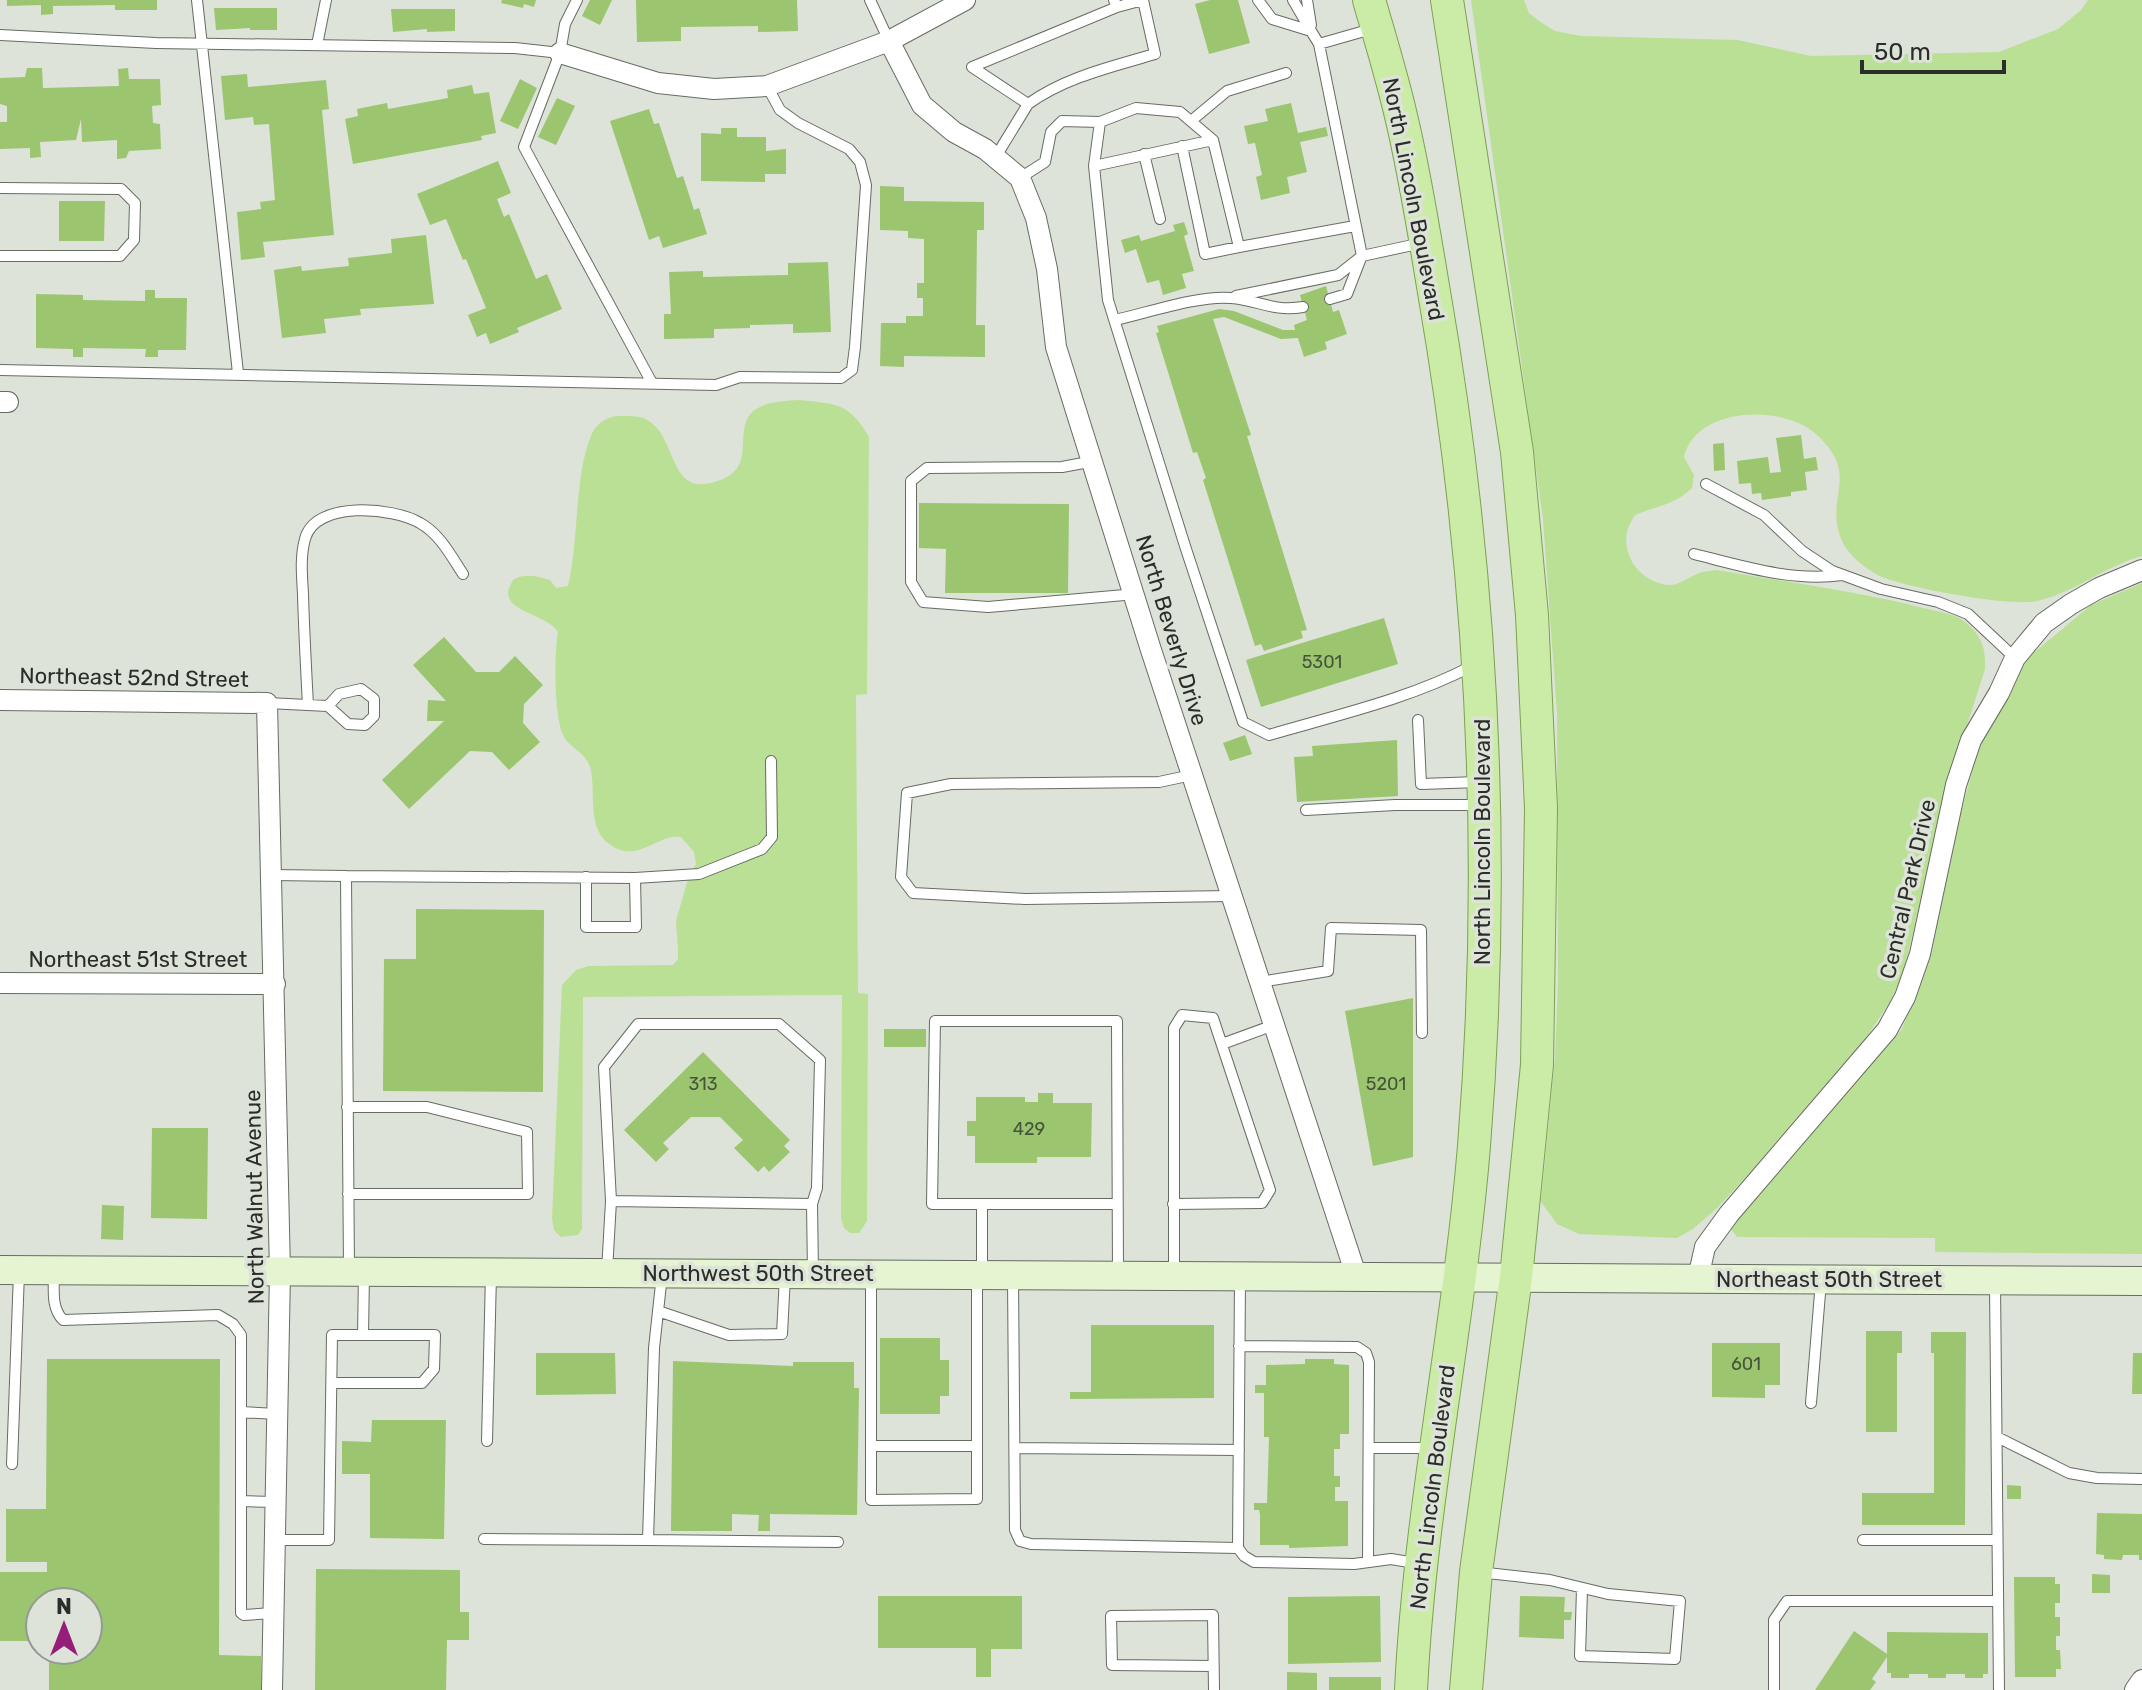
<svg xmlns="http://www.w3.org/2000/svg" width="2142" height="1690" viewBox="0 0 2142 1690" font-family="Rubik,sans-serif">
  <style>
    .green { fill: #bae095 }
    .building { fill: #9bc56f }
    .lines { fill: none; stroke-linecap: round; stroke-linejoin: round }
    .lane-casing { stroke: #676c62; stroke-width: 12 }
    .street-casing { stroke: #676c62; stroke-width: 22 }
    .secondary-casing { stroke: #676c62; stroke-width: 30 }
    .primary-casing { stroke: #7ca153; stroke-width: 34 }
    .lane { stroke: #fff; stroke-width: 10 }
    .street { stroke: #fff; stroke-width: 20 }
    .secondary { stroke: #e5f5d2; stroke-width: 28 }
    .primary { stroke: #cbeca6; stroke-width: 32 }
    .labels { text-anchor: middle; stroke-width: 7; stroke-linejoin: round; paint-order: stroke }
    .number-label { font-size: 18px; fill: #46533a }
    .street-label { font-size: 22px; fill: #2a2d28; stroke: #dde3d8 }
  </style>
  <rect width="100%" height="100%" fill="#dde3d8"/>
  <!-- green -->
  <path class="green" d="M1471,0H1524L1529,13L1539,21L1555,31L1581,36L1738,40L1811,56L1999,52L2058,29L2081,10L2088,0H2142V556C2105,566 2074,593 2037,601C2010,607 1909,588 1882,577C1865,569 1846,554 1840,536C1826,494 1860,475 1817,435C1784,404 1696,406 1684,457L1694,475L1692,488C1675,505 1656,506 1635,515C1632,520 1628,527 1627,532C1622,559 1643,583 1669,585C1680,585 1689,577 1699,573C1704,571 1711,571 1717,570C1786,582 1856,591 1923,608C1936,611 1953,613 1964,621C1981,635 1986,647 1985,669L1946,791L1904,971L1890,1002L1864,1041L1776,1145L1717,1208L1693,1229L1677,1238L1579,1234L1557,1224L1541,1202L1555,1058L1558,983L1557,713L1543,519Z
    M799,400C838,404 849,403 869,437L867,694L856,695L858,993L868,994L867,1221L859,1233H850L844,1228L841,1218L842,995L583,997L582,1229L578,1235L561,1237L554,1230L552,1219L562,985L576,970L588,966L673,965L678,959V950L676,921L688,879L696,864L694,852L681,837C658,833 639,863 612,846C585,830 597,791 590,767C585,751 570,749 563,735C554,715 554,654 558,632C547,613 498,612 510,586C513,580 512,580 519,577C529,574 540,577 550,580L556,588L568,586C579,541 574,477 591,436C595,424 607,416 619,416C629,416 640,415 649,421C680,442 667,502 723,479C759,464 729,424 758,408C770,401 786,401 799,400Z
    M2142,583V1254L1935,1252V1238L1737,1237L1728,1225L1902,1029L1932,952L1952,846L1979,746L2024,661L2091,605Z"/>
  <!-- building -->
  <path class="building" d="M7,0H157V10H115V5L53,6V14L41,15V5L7,6Z
    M502,0H536L534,7L524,4L523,8L501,3Z
    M590,0H612L600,25L582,16Z
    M636,0H797L798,31L758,32V26L681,27V41L637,42Z
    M1210,0H1238L1250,43L1209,54L1195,4Z
    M214,8H277V30H250V28L216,30Z
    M391,9H455V31L427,32V29L393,32Z
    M27,68H42L43,88L119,86L118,69L128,68L129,79H160L161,105L152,106L153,123L160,124L161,149L129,151L126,158L117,159V140L82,142L81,119L76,140L40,142L41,157L30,158V148L0,149V122H7V106L0,104V78L25,77Z
    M247,74L248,87L326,80L329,109L322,110L334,235L263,242L265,257L241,260L237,212L261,209L260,202L275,200L269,124L254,125L253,117L225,120L221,76Z
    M520,79L537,88L518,129L500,121Z
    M472,85L474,94L489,92L496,133L481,136L482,140L353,164L345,119L358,116L357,109L387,103L388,109L448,98L447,90Z
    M557,98L575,106L556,145L538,137Z
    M1291,103L1298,133L1326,127L1328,136L1300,142L1307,172L1287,177L1290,193L1261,200L1256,177L1262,175L1255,143L1248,144L1244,126L1268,121L1265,109Z
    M649,109L654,124L659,123L677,178L683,176L694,210L699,208L707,234L663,248L659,236L649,240L610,121Z
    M721,128H737V137H766V151L786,149V174H765V182L701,181V133L721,134Z
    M498,161L511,193L497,199L504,217L509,214L536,279L547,274L562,309L517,328L519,332L490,344L486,333L477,337L468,315L486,308L466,259L463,260L446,219L430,225L417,194Z
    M880,186L904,187V201L984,202V230H977L976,325H985V357L904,356V367L880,366L881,323H906V316H923V298H917V283H924V239L908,238V231L880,230Z
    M59,201H105L104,241H59Z
    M1184,222L1188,234L1184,236L1194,271L1182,274L1186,288L1163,295L1159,280L1147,283L1136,249L1125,253L1121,240L1139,235L1141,241L1175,231L1173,225Z
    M426,235L434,304L360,309L361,315L324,319L326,333L282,338L274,270L301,266L302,271L349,266L348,258L392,253L391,239Z
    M828,262L831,332L793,333V324L750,325V328L714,329V338L664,339V314H671L669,272L703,271V277L788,275V263Z
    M1326,286L1333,312L1339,310L1347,334L1325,342L1327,349L1304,357L1298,338L1281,339L1224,317L1213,319L1251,435L1247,436L1307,630L1301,631L1303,638L1264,651L1261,644L1255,646L1203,480L1206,478L1197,452L1193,453L1156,333L1159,332L1157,326L1219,309L1234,311L1283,330H1295L1294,325L1307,320L1300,295Z
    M145,290H155V298H187L186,350H158V357H145L146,349L83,348V357H73V349L36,348V294L83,295V300L145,301Z
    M1801,435L1804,459L1816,457L1818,470L1805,472L1807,490L1791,492V496L1762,500L1761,493L1752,494L1751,483L1739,484L1737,461L1768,457L1770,473L1781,472L1776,438Z
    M1724,443L1725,470L1714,471L1713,444Z
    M919,503L1069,504L1068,593H945L946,549L919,548Z
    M1384,618L1398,664L1261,707L1246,660Z
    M444,637L476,672H499L515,656L543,685L524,704L523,723L540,742L509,770L492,752L470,751L409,809L382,780L444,721H427L428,700L446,701L413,665Z
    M1245,735L1252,754L1230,761L1223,743Z
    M1397,740L1398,796L1297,802L1294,757L1313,756L1312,746Z
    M416,909L544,910L543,1092L383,1091L384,959H416Z
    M1413,998V1157L1373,1166L1345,1011Z
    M884,1029H926V1047H884Z
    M703,1052L790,1140L784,1146L790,1152L769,1172L764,1166L758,1172L734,1148L743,1140L720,1117H691L663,1143L669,1149L656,1162L624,1130Z
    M1038,1093H1053V1103H1092L1091,1157H1037V1163H975V1136H967V1121H976V1097H1025V1102H1038Z
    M152,1128H208L207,1219L151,1218Z
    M102,1205L124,1206L123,1240L101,1239Z
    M1091,1325H1214V1398L1070,1399V1392H1091Z
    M1866,1331H1902V1353H1897V1432H1866Z
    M1931,1332H1966L1965,1525H1862V1493H1934V1353H1931Z
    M880,1338H940V1360H949V1396H940V1414H880Z
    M1712,1343H1780V1385H1765V1398L1712,1397Z
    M536,1353H615L616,1394L536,1395Z
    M2133,1353H2142V1394H2132Z
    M47,1359H220L219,1655L261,1656V1690H49V1650H88V1602H40V1641H0V1572H47V1562H6V1509H46Z
    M1305,1359H1334V1364L1349,1365V1434H1340V1449H1334V1476H1340V1487H1335V1501H1348V1546L1289,1548V1545H1260V1514L1259,1510H1254V1503H1267L1269,1437H1264V1393H1255V1385H1266V1365L1305,1364Z
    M673,1361L793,1366V1362H854V1388H859L857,1515L770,1514V1531H758L759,1515L732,1514V1531H671Z
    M372,1420H446L444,1539L370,1538V1474H342V1441L371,1442Z
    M2007,1485L2021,1486V1499H2007Z
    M2097,1513L2142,1514V1560H2139V1555H2123L2122,1560L2104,1559V1555L2096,1554Z
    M316,1569L460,1570V1612H469V1640H447L446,1690H315Z
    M2092,1574L2110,1575V1593H2092Z
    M2014,1577H2055V1584H2060V1603H2055V1617H2060V1636H2056V1650H2060L2061,1669H2056V1677H2015Z
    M878,1596H1022V1649H991V1677H976V1648H878Z
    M1380,1596L1381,1662L1288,1664V1597Z
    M1520,1596L1565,1597L1564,1612H1572L1571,1620H1564V1639L1519,1637Z
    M1854,1631L1887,1654V1632L1988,1633V1674H1983V1678H1965V1674H1946V1678H1928V1674H1909V1678H1891V1673H1887V1657L1872,1679L1876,1682L1870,1690H1815Z
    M1287,1672L1317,1673V1690H1287Z
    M1329,1677H1381V1690H1329Z"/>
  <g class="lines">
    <!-- lane casing -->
    <g class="lane-casing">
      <path id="lane" d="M197,0L238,373
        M577,0L565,24L560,53L524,147L652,383
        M870,0L889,41
        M1258,0L1272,19L1311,31L1319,44
        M1293,0L1311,31
        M1307,0L1311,25
        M1375,28L1319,44L1362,256L1422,243
        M0,35L156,43L515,48L560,53
        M317,45L326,0
        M1028,104C1066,77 1111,67 1155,54L1143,0L1117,7
        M1191,121L1227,91L1286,73
        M1100,122L1094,166L1108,300L1185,546L1243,722L1269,735C1337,715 1409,699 1472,666
        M1182,146L1205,254L1239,247
        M1144,154L1160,219
        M995,158L1028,104L972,67L1117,7L1114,0
        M1094,166L1213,140
        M1020,178L1045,162L1051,132L1062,121L1100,122L1136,108L1180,112L1213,140L1239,247L1355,226
        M0,188L121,189L135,203L134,240L120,256H0
        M1236,296L1338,275L1362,256
        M1330,299L1347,294L1361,258
        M1115,320C1147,313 1199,295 1231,298C1259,300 1272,312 1303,307
        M0,370L716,385L740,377L841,378L852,370L855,347L866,185L860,162L849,149L798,123L780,110L767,86
        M1094,461L1062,467L927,468L911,481V582L923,602L988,607L1136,594
        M1706,484L1764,515L1802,551L1832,571L1881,589L1938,602L1968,614L2015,658
        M1694,554C1742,566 1792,582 1842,575
        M267,703L328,706L339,694L361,689L374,699V716L365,725L348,724L328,706
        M308,705C306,668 304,631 303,594C302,576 300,557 305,539C315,500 393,507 420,523C440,534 451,556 463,574
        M1418,720L1421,784L1479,782
        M1192,775L1159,782L951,784L907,793L901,877L913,893L1025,899L1231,896
        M1306,810L1395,805H1478
        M272,875L346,876L349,1270
        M346,876L635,878L636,927H586V877
        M635,878L699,874L762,849L772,837L771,761
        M1260,982L1328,971L1331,928L1421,930L1422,1033
        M1222,1044L1274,1025
        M347,1107H427L527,1132L528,1194H348
        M812,1204L813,1273
        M1117,1204H932L935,1021H1117L1118,1273
        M1173,1204L1262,1203L1270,1190L1213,1018L1182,1015L1174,1028V1274
        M607,1271L611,1201L812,1204L817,1188L820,1060L779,1024H638L604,1067L611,1201
        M54,1273C54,1289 51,1308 63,1320L218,1315L233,1324L241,1335V1613L244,1615L273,1613
        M982,1274V1204
        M662,1275L654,1348L648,1540L838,1542
        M871,1277V1500L977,1499V1276
        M1013,1277L1015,1530L1020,1541L1031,1544L1238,1548
        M1240,1279L1238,1548L1244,1556L1254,1562L1354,1564L1391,1559L1415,1563
        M1995,1284L1999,1690
        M658,1311L729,1335L782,1334L785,1276
        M363,1335L364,1273
        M1239,1346L1357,1347L1366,1353L1369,1362L1368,1562
        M1811,1403L1821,1281
        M241,1412L277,1414
        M1997,1437L2069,1473L2097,1478L2142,1479
        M487,1441L491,1274
        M871,1446H977
        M1016,1448L1239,1450
        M1369,1448H1431
        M12,1464L19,1272
        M241,1501L275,1502
        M484,1539L648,1540
        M275,1540H329L332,1335H435L434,1369L422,1383H332
        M1863,1540H1996
        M1478,1572L1550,1580L1608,1594L1680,1601L1675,1659L1580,1656L1582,1589
        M1213,1666L1112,1665L1111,1616L1213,1615L1214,1690
        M1774,1690V1620L1787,1601H1997"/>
    </g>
    <!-- street casing -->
    <g class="street-casing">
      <path id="street" d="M889,41L922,105L954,132L985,149L1020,178L1036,218L1047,269L1056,347L1151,650L1357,1278
        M560,53L658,83L714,89L767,86L889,41L965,0
        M0,402H8
        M0,700L267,703L280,1272L272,1690
        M0,983L275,984
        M1698,1278L1705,1247L1729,1214L1887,1030L1905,997L1920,954L1956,785L1971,740L1999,693L2015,658L2044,623L2071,604L2099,588L2142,570
        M2135,1690L2142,1680"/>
    </g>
    <!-- secondary casing -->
    <g class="secondary-casing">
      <path id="secondary" d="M0,1270L2142,1281"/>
    </g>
    <!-- primary casing -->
    <g class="primary-casing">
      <path id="primary" d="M1369,0C1380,38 1392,77 1401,116C1415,174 1424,233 1434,292C1483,574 1497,860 1474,1146C1459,1328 1420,1507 1411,1690
        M1447,0L1517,452L1532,615L1541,808L1537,1065L1516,1277L1476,1572L1466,1690"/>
    </g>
    <!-- lane -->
    <use href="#lane" class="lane"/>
    <!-- street -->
    <use href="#street" class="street"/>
    <!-- secondary -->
    <use href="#secondary" class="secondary"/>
    <!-- primary -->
    <use href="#primary" class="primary"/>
  </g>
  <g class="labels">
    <!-- number labels -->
    <g class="number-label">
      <text x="1322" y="668">5301</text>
      <text x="703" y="1090">313</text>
      <text x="1386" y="1090">5201</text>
      <text x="1029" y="1135">429</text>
      <text x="1746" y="1370">601</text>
    </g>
    <!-- street labels -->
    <g class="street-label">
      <text transform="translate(1414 199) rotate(79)" y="8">North Lincoln Boulevard</text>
      <text transform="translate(1172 630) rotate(73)" y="8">North Beverly Drive</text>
      <text transform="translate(134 677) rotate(1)" y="8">Northeast 52nd Street</text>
      <text transform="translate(1482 842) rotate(-90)" y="8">North Lincoln Boulevard</text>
      <text transform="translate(1907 889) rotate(-77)" y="8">Central Park Drive</text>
      <text x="138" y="967">Northeast 51st Street</text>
      <text transform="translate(254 1197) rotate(-91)" y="8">North Walnut Avenue</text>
      <text x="758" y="1281">Northwest 50th Street</text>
      <text x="1829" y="1287">Northeast 50th Street</text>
      <text transform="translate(1432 1487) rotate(-83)" y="8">North Lincoln Boulevard</text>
    </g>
  </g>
  <!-- north arrow -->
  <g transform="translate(64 1626)"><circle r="38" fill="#dde3d8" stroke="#959a92" stroke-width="2"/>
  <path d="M0-6L14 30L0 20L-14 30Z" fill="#961d78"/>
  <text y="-12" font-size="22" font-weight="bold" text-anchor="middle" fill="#2a2d28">N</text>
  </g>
  <!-- scale -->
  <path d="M1862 60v12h142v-12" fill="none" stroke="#2a2d28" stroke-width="4"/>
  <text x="1874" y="60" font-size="24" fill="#2a2d28" stroke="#dde3d8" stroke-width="6" paint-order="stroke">50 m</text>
</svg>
